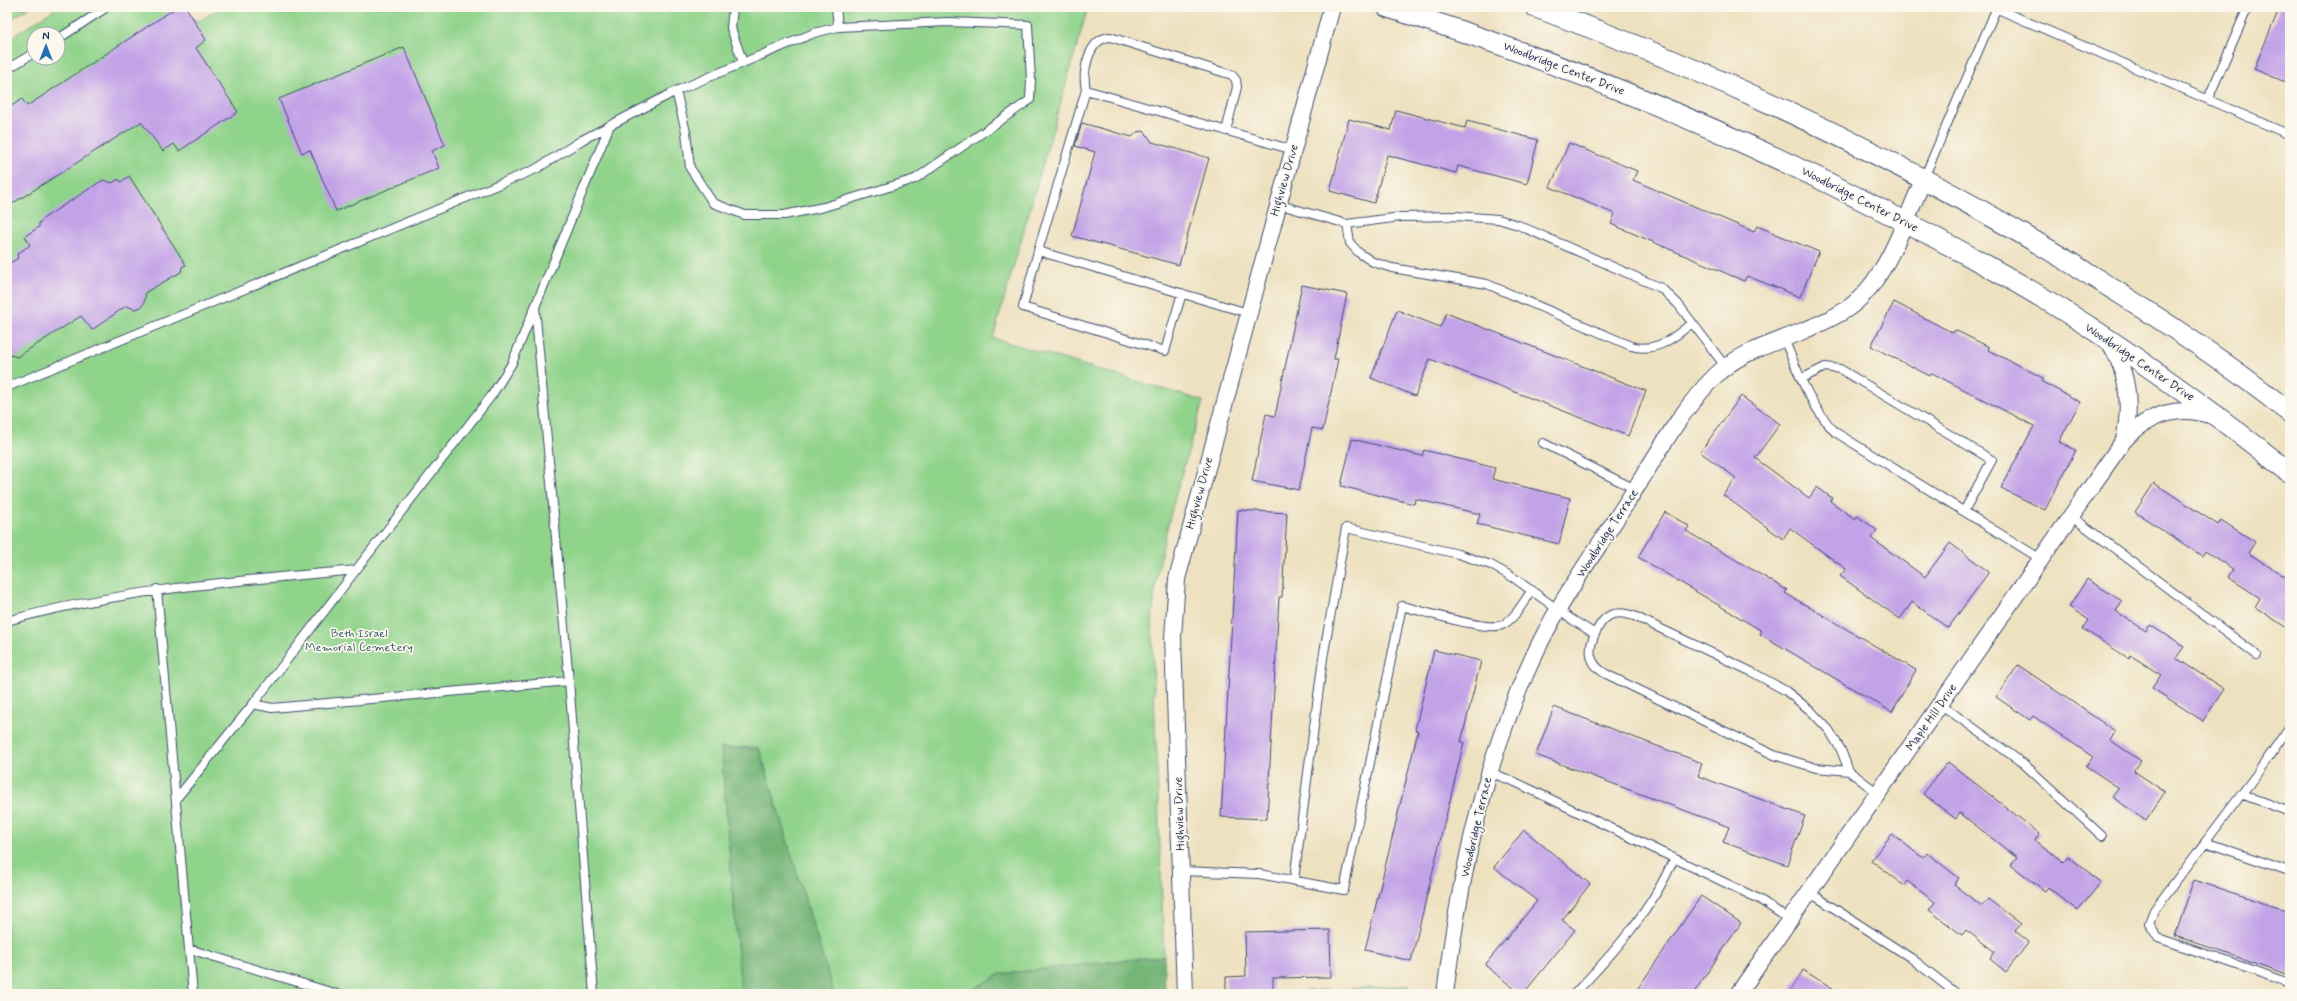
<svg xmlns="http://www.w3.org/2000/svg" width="2297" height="1001" viewBox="0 0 2297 1001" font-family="Mynerve,sans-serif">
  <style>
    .green { fill: #90d38b; stroke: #568174; fill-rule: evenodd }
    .forest { fill: #74b577; stroke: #48726a }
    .building { fill: #c3a3e7 }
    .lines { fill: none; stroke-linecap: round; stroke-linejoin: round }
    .service-casing { stroke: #3b4a6d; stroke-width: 10 }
    .minor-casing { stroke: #3b4a6d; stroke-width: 18 }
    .tertiary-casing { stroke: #3b4a6d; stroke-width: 22 }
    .service { stroke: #fff; stroke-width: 8 }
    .minor { stroke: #fff; stroke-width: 16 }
    .tertiary { stroke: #fff; stroke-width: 20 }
    .labels { text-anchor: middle; stroke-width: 3.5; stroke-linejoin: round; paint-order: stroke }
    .street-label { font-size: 12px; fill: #1b2f5e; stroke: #fbf7ec }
    .park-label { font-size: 12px; fill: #385869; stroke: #fbf7ec }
  </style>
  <rect width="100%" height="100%" fill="#fbf7ec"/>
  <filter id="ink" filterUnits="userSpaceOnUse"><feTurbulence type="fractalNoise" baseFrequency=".025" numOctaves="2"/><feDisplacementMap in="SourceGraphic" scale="8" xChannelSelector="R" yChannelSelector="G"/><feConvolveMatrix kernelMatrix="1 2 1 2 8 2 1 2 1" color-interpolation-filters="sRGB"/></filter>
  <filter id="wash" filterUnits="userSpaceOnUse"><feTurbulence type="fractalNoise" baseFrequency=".012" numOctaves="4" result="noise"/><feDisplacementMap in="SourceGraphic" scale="16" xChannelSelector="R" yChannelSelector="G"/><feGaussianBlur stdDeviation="0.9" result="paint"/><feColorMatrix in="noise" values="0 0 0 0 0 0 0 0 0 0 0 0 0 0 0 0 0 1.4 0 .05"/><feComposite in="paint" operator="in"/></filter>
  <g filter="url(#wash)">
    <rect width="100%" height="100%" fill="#eee1c0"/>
    <!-- green -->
    <path class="green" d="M7,7H30L7,22Z
      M58,7H156L199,21L221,7H1088L993,338L1203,401C1182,477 1152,558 1152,637L1164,956L1000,974L965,994H834L759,748H721L741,994H7V40ZM34,34H58V58H34Z
      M1409,986V994H1304V991Z"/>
    <!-- forest -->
    <path class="forest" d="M721,748H759L834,994H741Z
      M1164,956L1165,994H965L1000,974Z"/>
    <g id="blocks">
      <!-- building -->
      <path class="building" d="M177,7H186L206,40L196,48L238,112L179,151L174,144L163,151L141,122L7,207V109L22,99L27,106Z
        M2280,7H2290V84L2254,69Z
        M404,47L445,145L432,151L439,168L336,211L310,150L302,153L279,99Z
        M1396,110L1465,128L1467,121L1538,140L1527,184L1458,166L1456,173L1387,155L1374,203L1330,191L1349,119L1391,130Z
        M1082,123L1132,137L1137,132L1144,131L1152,142L1209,158L1179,265L1072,236L1095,152L1075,146Z
        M1569,143L1637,171L1633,180L1754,232L1757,226L1819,252L1800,297L1747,276L1744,281L1611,224L1615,214L1550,187Z
        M129,176L186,265L182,267L181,272L146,292L144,303L141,307L135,309L126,306L92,330L81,316L17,357L7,354V265L18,258L17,254L30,245L25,236L39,227V223L44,218L103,180L112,183L119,179L121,182Z
        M1302,285L1347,294L1334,359H1338L1323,430L1312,428L1299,490L1252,481L1266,414L1275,416Z
        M1894,302L1953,333L1955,330L1989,347L1988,350L2043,378L2042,382L2080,402L2059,442L2076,450L2045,510L2001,488L2034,426L1932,373L1930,376L1871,346Z
        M1397,310L1440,327L1446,313L1646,391L1628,436L1430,359L1415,396L1371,378Z
        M1741,396L1780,424L1755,458L1809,498L1817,487L1832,498L1830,501L1855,519L1857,516L1877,530L1871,538L1925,577L1950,543L1989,572L1948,628L1912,602L1900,619L1840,576L1846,569L1790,528L1783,539L1723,495L1736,478L1700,452Z
        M1352,439L1422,456L1424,450L1495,468L1492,479L1570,498L1559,544L1477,524L1480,514L1415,499L1414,504L1341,486Z
        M2154,483L2218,525L2221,520L2255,542L2248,553L2290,580V630L2255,607L2260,598L2228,577L2233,569L2205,551L2202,556L2135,512Z
        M1238,510L1287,513L1282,597H1279L1267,819L1221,817Z
        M1665,512L1689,526L1686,531L1787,590L1785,593L1916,670L1892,712L1760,634L1762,631L1638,557Z
        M2087,579L2122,601L2116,611L2146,631L2150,625L2184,647L2176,658L2224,689L2203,721L2152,688L2161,675L2130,655L2128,658L2083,629L2089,620L2069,607Z
        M1434,650L1481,661L1461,742H1464L1411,961L1365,950L1418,731L1415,730Z
        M2018,665L2115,731L2110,740L2141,761L2134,771L2165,792L2146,820L2112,797L2119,788L2086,766L2093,757L2033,716L2030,720L1996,697Z
        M1554,707L1702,763L1698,776L1805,816L1787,865L1723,842L1729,827L1536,755Z
        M1948,762L2040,834L2035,840L2063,862L2068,856L2101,882L2078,911L2048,887L2045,891L2011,865L2017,858L1960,813L1956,819L1923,794Z
        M1524,830L1590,884L1562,920L1575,930L1523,994H1521L1485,965L1537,901L1494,867Z
        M1892,834L1923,858L1927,853L1959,878L1954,885L1982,906L1988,899L2021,924L2015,931L2029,942L2006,972L1990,959L1995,952L1966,930L1962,935L1929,910L1935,902L1907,881L1904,885L1871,860Z
        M2194,880L2290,912V975L2175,936Z
        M1701,896L1741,923L1693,994H1634Z
        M1330,930L1331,977L1273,978V994H1226V977L1246,976L1245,932Z
        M1803,970L1842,994H1789Z"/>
    </g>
  </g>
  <g filter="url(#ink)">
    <use href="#blocks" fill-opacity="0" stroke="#3b4a6d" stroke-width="1"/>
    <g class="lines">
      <!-- service casing -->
      <g class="service-casing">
        <path id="service" d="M733,7L731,28L743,63
          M836,7L838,27
          M1993,7L2290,135
          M58,39L107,7
          M7,69L34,53
          M1086,90C1082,72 1088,39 1110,37L1232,75L1236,80L1237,87L1226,131
          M2208,99L2248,7
          M1924,178L1997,7
          M1277,204L1347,224L1401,217L1456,216L1498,219L1518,225L1661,288L1678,304L1725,366
          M1347,224L1350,243L1359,253L1373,262L1392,268L1487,284L1631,346C1657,353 1673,338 1692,323
          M1038,251L1023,307L1165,351L1182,293
          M1248,313L1038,251L1086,90L1293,150
          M1784,339C1798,372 1810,406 1835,432L2041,559
          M1801,379L1825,367L1840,369L1992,460L1964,511
          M7,387L536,169L582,140L676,91L814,33L838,27L948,22L1028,25L1031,80L1030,100L915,179L824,207L784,215H745L713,203L690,168L686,132L676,91
          M1543,443L1635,489
          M2071,516L2257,655
          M157,589L193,994
          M7,621C121,589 238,581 356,570L492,395L512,363L534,309
          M253,704L272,708L569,681
          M1940,704L2024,764L2102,836
          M2290,726L2256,775L2154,910L2149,923L2158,938L2290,983
          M1849,771L1841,750L1829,730L1811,711L1786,691L1752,672L1634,616C1614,609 1603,615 1595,634C1587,651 1589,664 1606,674L1774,755L1816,768L1849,771L1878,793
          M1489,772L1515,782L1759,899L1790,920
          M2241,794L2290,812
          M176,799L253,704L356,570
          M2205,842L2289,871
          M1181,871L1259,874L1344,890L1402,606C1420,610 1487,632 1502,625C1515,619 1524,601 1532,590
          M1294,880L1323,658L1346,528L1458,554L1491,565L1514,578L1571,619L1595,634
          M1809,892L1911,958L1957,994
          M189,949L337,994
          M594,994L569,681L535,307L610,125
          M1574,994C1612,955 1653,909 1674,858"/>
      </g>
      <!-- minor casing -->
      <g class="minor-casing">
        <path id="minor" d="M2108,340C2128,371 2132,404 2124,440
          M1185,994L1173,637L1177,579L1332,7
          M1445,994C1460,873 1486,751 1541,641C1565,593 1598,548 1627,502C1655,459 1679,412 1715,376C1739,352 1772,344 1803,331C1819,324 1837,317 1851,306C1887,279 1906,218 1924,178
          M1738,994L2124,440C2149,414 2179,404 2213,416"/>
      </g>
      <!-- tertiary casing -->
      <g class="tertiary-casing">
        <path id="tertiary" d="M1387,7C1556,60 1719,126 1876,207C1949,244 2022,283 2091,328C2160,373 2226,422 2290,473
          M1535,7C1728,77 1913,165 2087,273C2157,316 2226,361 2290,413"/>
      </g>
      <!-- service -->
      <use href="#service" class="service"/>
      <!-- minor -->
      <use href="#minor" class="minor"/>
      <!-- tertiary -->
      <use href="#tertiary" class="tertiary"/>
    </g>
  </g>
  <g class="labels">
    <!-- street labels -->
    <g class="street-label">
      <text transform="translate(1564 68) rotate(21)" y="4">Woodbridge Center Drive</text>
      <text transform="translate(1284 180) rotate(-74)" y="4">Highview Drive</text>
      <text transform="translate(1860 199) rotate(27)" y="4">Woodbridge Center Drive</text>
      <text transform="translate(2140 362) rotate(34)" y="4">Woodbridge Center Drive</text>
      <text transform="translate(1199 493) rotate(-75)" y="4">Highview Drive</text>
      <text transform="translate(1607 533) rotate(-57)" y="4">Woodbridge Terrace</text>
      <text transform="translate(1931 717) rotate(-55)" y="4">Maple Hill Drive</text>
      <text transform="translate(1179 814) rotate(-92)" y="4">Highview Drive</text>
      <text transform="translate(1476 827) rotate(-77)" y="4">Woodbridge Terrace</text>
    </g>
    <!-- park labels -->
    <g class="park-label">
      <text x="359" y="637">Beth Israel<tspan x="359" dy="14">Memorial Cemetery</tspan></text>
    </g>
  </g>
  <!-- margin -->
  <rect width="2297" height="1001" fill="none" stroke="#fbf7ec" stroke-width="24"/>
  <!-- north arrow -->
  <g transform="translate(46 46)"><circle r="19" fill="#fbf7ec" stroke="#a1a7b3"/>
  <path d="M0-3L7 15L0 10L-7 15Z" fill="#1f6fb2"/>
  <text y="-6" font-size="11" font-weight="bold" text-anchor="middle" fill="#1b2f5e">N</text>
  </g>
</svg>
